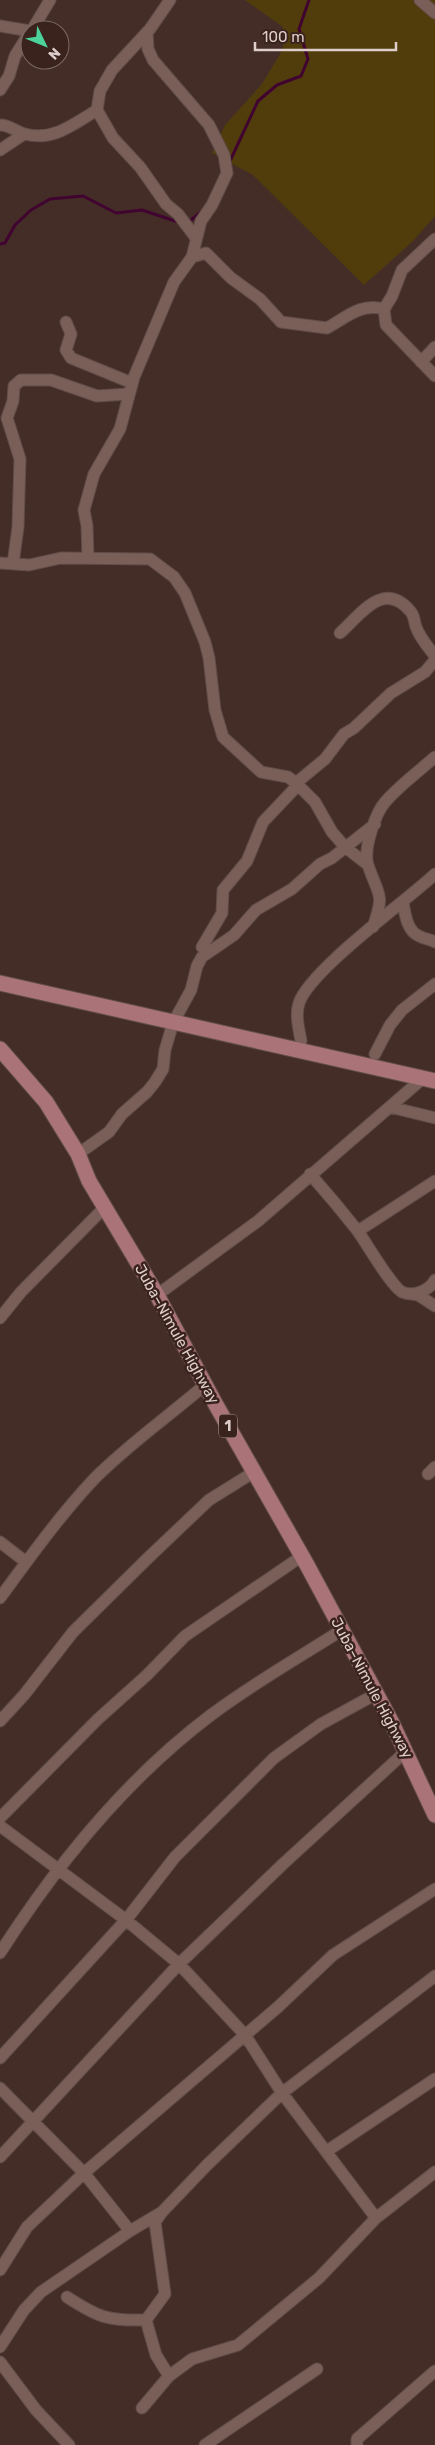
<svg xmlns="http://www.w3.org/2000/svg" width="435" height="2445" viewBox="0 0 435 2445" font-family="Rubik,sans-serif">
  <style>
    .green { fill: #513d0c }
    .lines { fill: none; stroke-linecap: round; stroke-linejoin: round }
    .stream { stroke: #410330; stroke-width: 3 }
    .minor-casing { stroke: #604c48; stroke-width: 13 }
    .major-casing { stroke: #604c48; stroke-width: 17 }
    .minor { stroke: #7a5f59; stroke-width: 11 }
    .major { stroke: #a97378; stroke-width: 15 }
    .labels { text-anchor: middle; stroke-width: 5; stroke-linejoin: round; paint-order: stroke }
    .shield { fill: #3a231d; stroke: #ad9b97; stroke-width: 1 }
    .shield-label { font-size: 14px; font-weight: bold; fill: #dececb }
    .street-label { font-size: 15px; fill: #dececb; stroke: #3a231d }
  </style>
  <rect width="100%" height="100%" fill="#442d27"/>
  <!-- green -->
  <path class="green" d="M245,0H435V216L413,241L364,285L253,175L212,153L225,125L262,84L283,49V27Z"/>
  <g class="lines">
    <!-- stream -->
    <path class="stream" d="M230,161L258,101L277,85L301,76L308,59L299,29L309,0
      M187,222L190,221L202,211
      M0,244L5,243L15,225L31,210L50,199L83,196L116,213L142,210L181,223"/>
    <!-- minor casing -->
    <g class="minor-casing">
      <path id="minor" d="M170,0L150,29L112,70L100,91L97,110L113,138L140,167L166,204L178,214L196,238
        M420,0L435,13
        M0,26L30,31
        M32,30L50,0
        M0,90L9,76L15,56L30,32
        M0,125C10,125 16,132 25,134C53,142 75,123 97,110
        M0,150L24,134
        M435,239L402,270L392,296L384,309L386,325L435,376
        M192,257L206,253L231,278L260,299L281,322L327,328C347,317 360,303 384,309
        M66,322L71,334L66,350L71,358L132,383
        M421,362L435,347
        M88,558L87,526L84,510L94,474L120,429L134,377L174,282L192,257L201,221L212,205L227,173L224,155L209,125L153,60L148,49L147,32
        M0,563L29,565L61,558L150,559L174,577L185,593L205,642L209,658L215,710L223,737L261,772L288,777L296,783L315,802L332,832L345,847L368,865
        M13,564L18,527L20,459L7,418L13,401L14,386L21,380H51L97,396L128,394
        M340,633C361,614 384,579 411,612C415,617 414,622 416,627C420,638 428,647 435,656
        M296,783L325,759L344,734L354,728L391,693L425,672L435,660
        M403,902C405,914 407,931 419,936C424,939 430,939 435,942
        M373,927C385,892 379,898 368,865C363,850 375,813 386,801C400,785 419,771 435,757
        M202,947L222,913L223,890L247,861L263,822L298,785
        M301,1041C299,1029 295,1015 299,1003C310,970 405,902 435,874
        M375,1054L390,1025L402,1010L435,984
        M390,1107L435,1118
        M78,1154L109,1132L122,1114L147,1092L155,1082L163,1069L165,1050L173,1023L191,990L197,966L202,957L234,935L256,910L292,889L320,864L332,858L375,824
        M310,1174C326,1192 342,1211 357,1230C366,1242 391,1286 402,1292C413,1297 429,1291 435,1280
        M358,1231L435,1181
        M412,1294L418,1295L435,1306
        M157,1295L258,1221L422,1079
        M0,1318L21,1292L105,1207
        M428,1474L435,1467
        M0,1542L26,1562
        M0,1598C30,1557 60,1515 95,1478C129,1444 169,1416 206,1384
        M0,1721L24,1695L73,1632L148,1558L209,1500L254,1472
        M0,1818L98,1719L147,1675L185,1636L302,1556
        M0,1826L126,1920L179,1964L245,2035L282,2093L376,2218L319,2278L238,2345L192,2359L169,2376L142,2408
        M0,1953C57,1864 126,1779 211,1715C252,1684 298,1658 342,1630
        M0,2058L126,1920L175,1857L274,1758L321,1724L376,1694
        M0,2088L84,2173L130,2231
        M327,2151L435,2079
        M0,2157L179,1964L283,1864L404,1753
        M162,2212L155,2222L165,2294L146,2320L156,2355L169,2376
        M376,2218L435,2172
        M0,2270L27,2227L84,2173L278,2007L333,1955L435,1889
        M67,2297C99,2318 109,2321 146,2320
        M0,2347L24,2310L41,2292L130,2231L162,2212L207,2165L282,2093L435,1976
        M0,2362L36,2410L69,2445
        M205,2445L317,2369
        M357,2445V2439L435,2371"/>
    </g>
    <!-- major casing -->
    <g class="major-casing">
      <path id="major" d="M0,983L435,1081
        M0,1049L46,1102L78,1154L89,1181L157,1295L216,1405L307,1565L391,1721L435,1815"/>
    </g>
    <!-- minor -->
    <use href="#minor" class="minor"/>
    <!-- major -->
    <use href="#major" class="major"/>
  </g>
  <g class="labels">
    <!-- shield labels -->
    <rect class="shield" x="219" y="1414.5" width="18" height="23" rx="4"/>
    <g class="shield-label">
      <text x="228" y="1431">1</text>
    </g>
    <!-- street labels -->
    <g class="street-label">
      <text transform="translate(177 1334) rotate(61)" y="5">Juba–Nimule Highway</text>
      <text transform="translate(372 1688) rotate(62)" y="5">Juba–Nimule Highway</text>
    </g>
  </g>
  <!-- north arrow -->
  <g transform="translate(45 45) rotate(133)"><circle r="24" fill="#3a231d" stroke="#7c6763"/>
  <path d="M0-4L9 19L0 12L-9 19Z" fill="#4cd39b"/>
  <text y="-8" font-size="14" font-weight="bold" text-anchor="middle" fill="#dececb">N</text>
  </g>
  <!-- scale -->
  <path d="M255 42v8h141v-8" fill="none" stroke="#dececb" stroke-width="2.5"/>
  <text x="262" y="42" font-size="15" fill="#dececb" stroke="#3a231d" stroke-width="4" paint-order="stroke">100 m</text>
</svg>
